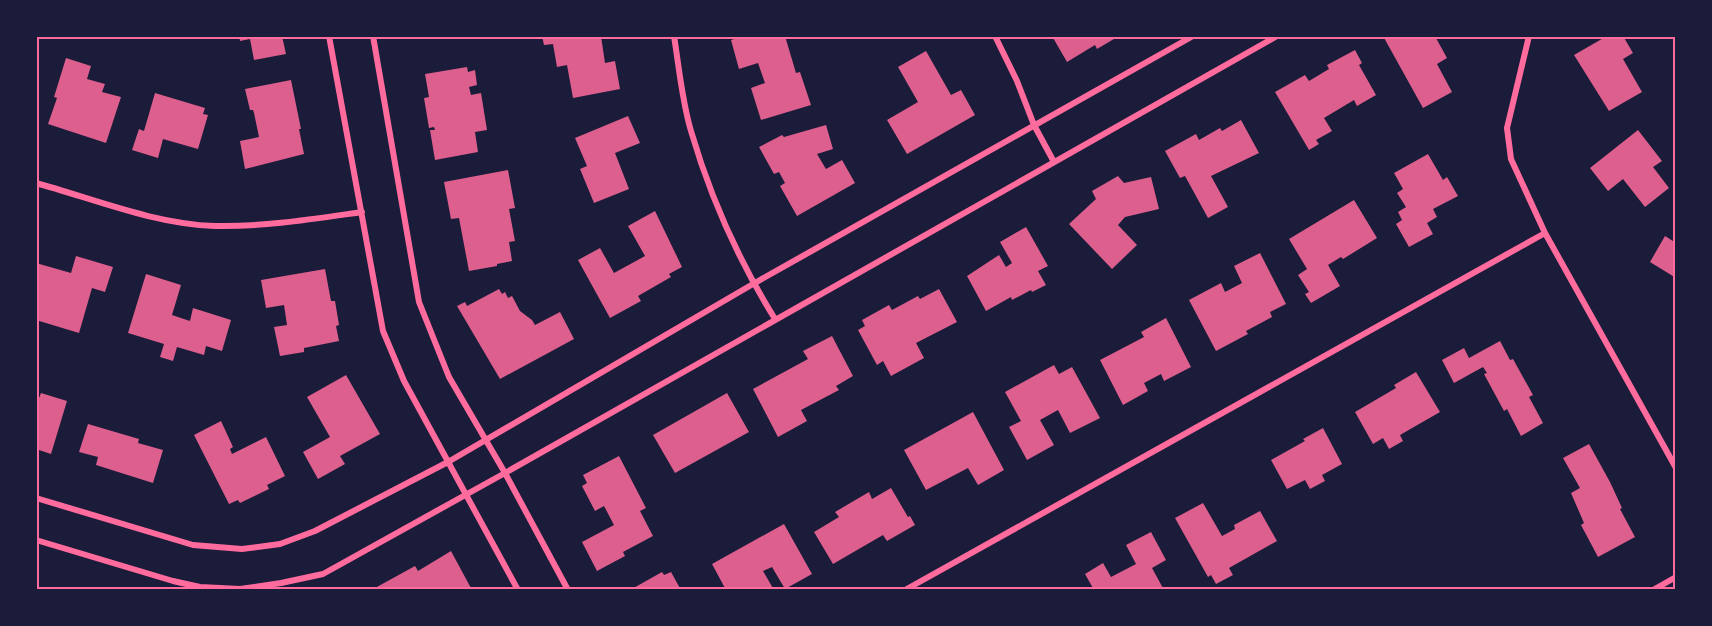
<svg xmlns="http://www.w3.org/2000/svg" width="1712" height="626" viewBox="0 0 1712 626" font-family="'Golos Text',sans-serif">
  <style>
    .building { fill: #dd5f8e }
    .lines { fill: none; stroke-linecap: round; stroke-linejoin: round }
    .minor { stroke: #ff6b9d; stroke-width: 6 }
    .neatline { fill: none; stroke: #ff6b9d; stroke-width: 2 }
  </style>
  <rect width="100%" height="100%" fill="#1b1b3a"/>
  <!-- building -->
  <path class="building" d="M239,36H282L286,54L254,60L250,39L240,41Z
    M542,36H601L605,63L615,61L620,89L573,98L567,65L557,67L553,44L544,45Z
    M744,36H785L796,73L800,72L811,105L761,120L751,88L765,83L758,63L739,69L731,40Z
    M1052,36H1119L1097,49L1095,45L1067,62Z
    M1383,36H1441L1436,38L1447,58L1437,64L1452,92L1423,108Z
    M1607,36H1623L1633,53L1623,59L1642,92L1609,111L1574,55Z
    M1355,50L1362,63L1359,65L1376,95L1357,106L1354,100L1324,118L1332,131L1316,140L1319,144L1309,150L1275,92L1305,75L1309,81L1329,69L1327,65Z
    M926,51L951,95L961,90L975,115L907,154L887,120L918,102L898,67Z
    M66,58L91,66L87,79L105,84L102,92L121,97L106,143L48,124L57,98L54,97Z
    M467,67L468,72L475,70L477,85L469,87L471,95L481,93L487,130L475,132L478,152L435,160L430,130H435L434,127L429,128L424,98L429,97L425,74Z
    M291,80L301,129H299L304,154L245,169L240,141L259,137L254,113L253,110H250L245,89Z
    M155,93L205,108L203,114L208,115L198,149L163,139L158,158L132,150L139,129L144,131Z
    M628,116L640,143L615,153L629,189L594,203L580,169L587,166L575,138Z
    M1241,120L1259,153L1211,176L1228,207L1208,218L1185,176L1180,178L1165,151L1196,134L1199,140L1220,128L1222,131Z
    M826,125L833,149L817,154L826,169L842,160L855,183L797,216L780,186L785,183L779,172L774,174L759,147L782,135L784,137Z
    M1638,130L1662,161L1653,167L1669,188L1645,207L1623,179L1608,191L1590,168Z
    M1428,154L1443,180L1447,177L1458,196L1433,209L1437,217L1427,223L1433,234L1409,247L1396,224L1402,220L1398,212L1406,207L1397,193L1403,189L1394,173Z
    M508,170L515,208L509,209L515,241L509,242L512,261L497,264V266L469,271L459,218L451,219L444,182Z
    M1118,176L1124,183L1151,177L1159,209L1125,217L1118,225L1137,245L1112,269L1069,224L1096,199L1092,191Z
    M1354,200L1377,238L1343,259L1341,257L1328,265L1340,286L1311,303L1305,294L1309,292L1298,275L1307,269L1289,239Z
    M655,211L682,267L669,274L671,277L638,296L641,301L610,318L578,260L600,248L614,273L645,256L628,226Z
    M1026,227L1048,266L1038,271L1046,285L1032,292L1031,290L1012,300L1011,297L986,311L967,276L999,255L1006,267L1012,263L1000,242Z
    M1665,236L1676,243V278L1650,262Z
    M1260,253L1286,304L1270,312L1272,317L1246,331L1248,334L1216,351L1189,300L1221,283L1225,292L1242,283L1234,266Z
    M76,256L113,267L105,292L92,288L79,333L36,320V263L71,273Z
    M325,269L331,301H335L339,325L336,326L339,341L304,348V352L280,356L274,327L287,325L284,305L266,308L261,280Z
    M146,274L181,285L172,315L190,321L193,308L231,320L222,351L206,346L204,355L177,347L173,361L160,357L164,344L128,333Z
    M499,289L502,294L505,292L508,298L512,296L520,311L532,320L535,325L560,312L574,339L500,379L457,306L465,302L467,306Z
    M939,289L957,322L916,343L924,358L891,376L883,361L877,365L858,330L865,326L862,320L889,305L892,310L918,296L920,299Z
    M1166,318L1191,367L1164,381L1161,374L1144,383L1148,391L1123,405L1100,360L1144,337L1141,332Z
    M832,336L853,376L836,386L839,390L801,410L807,421L778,437L753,389L808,359L803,351Z
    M1500,341L1510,360L1513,359L1533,395L1529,397L1543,423L1521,436L1507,409L1504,411L1484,374L1487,373L1483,367L1454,383L1442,360L1464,348L1469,358Z
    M1054,365L1059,374L1072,367L1100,418L1070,433L1058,410L1040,420L1054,445L1027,460L1009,427L1021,421L1005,392Z
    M1416,372L1440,412L1400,435L1403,441L1389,449L1383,438L1373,444L1355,412L1396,388L1394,385Z
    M346,375L380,434L340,456L345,464L318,479L303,452L330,437L307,397Z
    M41,393L67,401L51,454L36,449V406Z
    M727,393L749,432L675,473L653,435Z
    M973,412L1004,470L978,485L968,468L926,490L904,450Z
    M221,421L233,447L230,449L232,454L266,437L285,476L267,485L269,489L240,503L238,500L229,504L194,435Z
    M88,424L139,439L138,443L163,450L153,483L96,465L98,457L79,452Z
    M1323,428L1342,464L1322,475L1325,481L1310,489L1305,480L1287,489L1271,460L1305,441L1303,439Z
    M1589,444L1610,482L1622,508L1620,509L1635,537L1598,557L1581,525L1584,523L1571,493L1580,488L1563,458Z
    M619,456L646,508L640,511L653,536L623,552L625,556L597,571L582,542L614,525L604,506L595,511L582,486L587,483L583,475Z
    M891,488L908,517L910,516L915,525L887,541L883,535L833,564L814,532L839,517L835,512L869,492L872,499Z
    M1203,503L1222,536L1235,529L1234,525L1260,511L1277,541L1229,568L1233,575L1216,584L1211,575L1208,577L1175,518Z
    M784,524L812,574L785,589L772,567L763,571L774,590H726L712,564Z
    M1151,532L1166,560L1152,568L1164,590H1094L1085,574L1103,563L1111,577L1136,564L1126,545Z
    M451,551L472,590H376L375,588L415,566L418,571Z
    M662,572L664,575L671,572L681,590H630Z"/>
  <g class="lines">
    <!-- minor -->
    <path class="minor" d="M329,36L383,331L404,381L518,590
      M373,36L419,302L449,377L505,473L568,590
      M674,36C679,67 682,101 691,131C710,196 739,261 775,319
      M995,36L1017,81L1034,125L1054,162
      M1529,36L1507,128L1511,159L1545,233L1676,468
      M36,183C94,199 154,224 215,226C264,227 313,219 362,212
      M36,498L193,545L242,549L280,544L315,531L448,462L753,284L1193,36
      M36,540L173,581L200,587L240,589L281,583L323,574L505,473L1277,36
      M905,590L1545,233
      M1653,590L1676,577"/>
  </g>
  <!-- border -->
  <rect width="1712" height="626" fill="none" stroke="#1b1b3a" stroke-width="75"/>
  <rect x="38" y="38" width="1636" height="550" class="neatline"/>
</svg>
